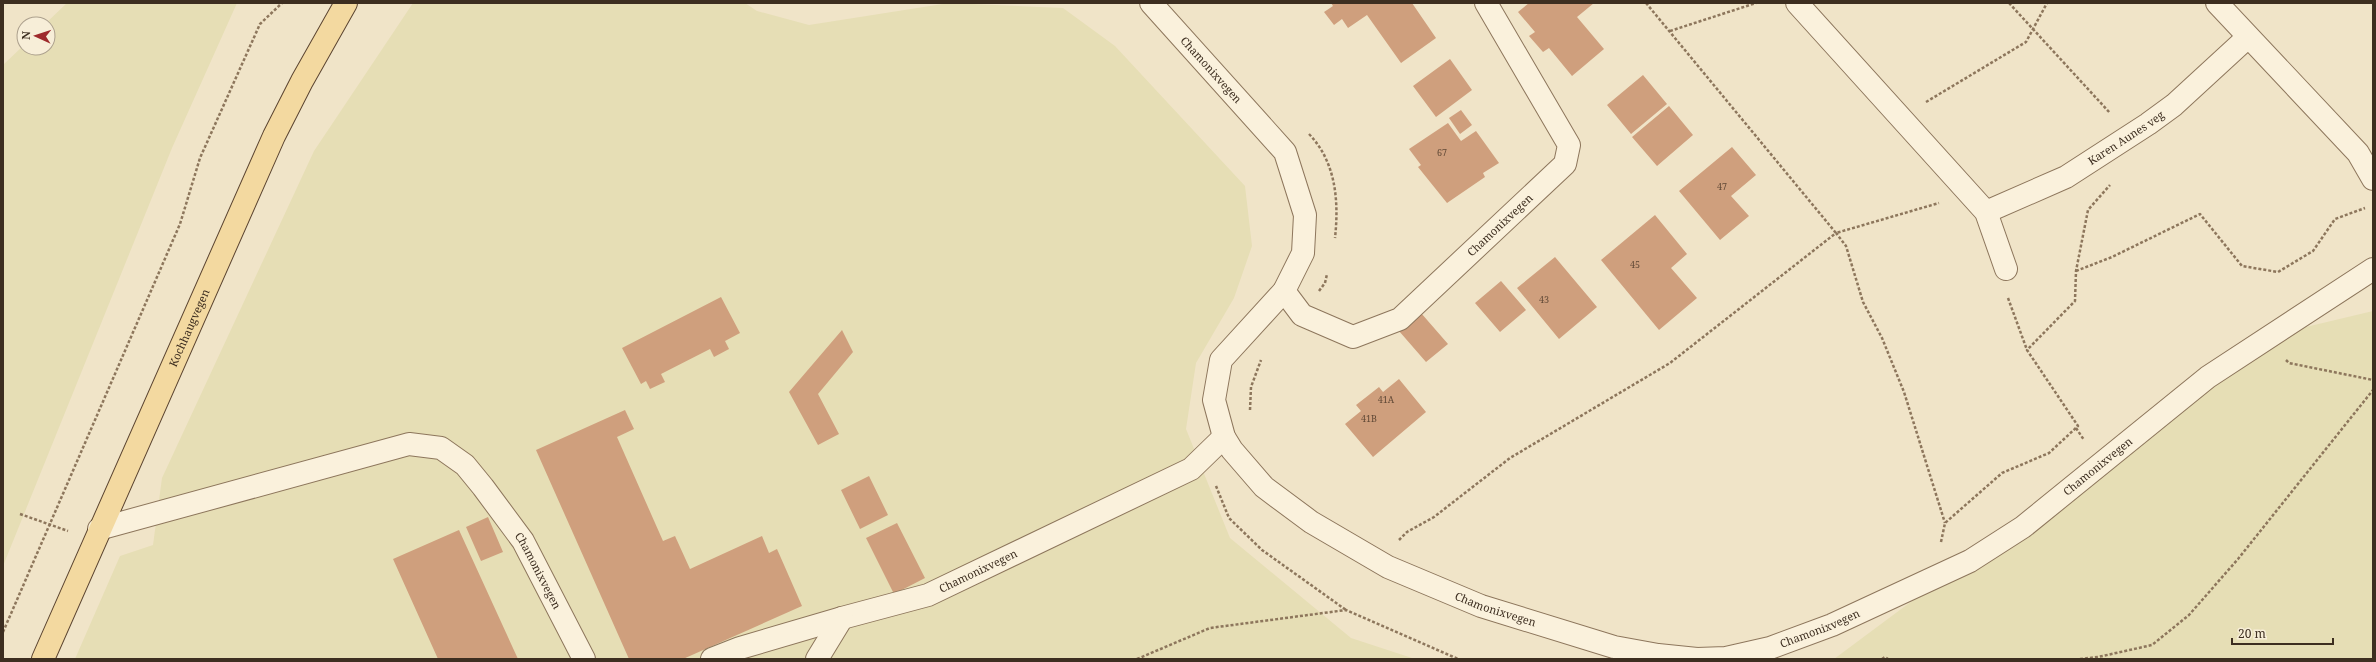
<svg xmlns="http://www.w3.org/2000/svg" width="2376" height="662" viewBox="0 0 2376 662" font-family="'Noto Serif',serif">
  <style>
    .farmland { fill: #e6deb5 }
    .building { fill: #cf9f7d }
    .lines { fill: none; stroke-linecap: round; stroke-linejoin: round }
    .minor-casing { stroke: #8d765c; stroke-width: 24 }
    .major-casing { stroke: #5b4430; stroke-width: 24 }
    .path { stroke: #8d765c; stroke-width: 2.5; stroke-dasharray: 3 2; stroke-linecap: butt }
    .minor { stroke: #faf1dc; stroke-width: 22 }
    .major { stroke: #f3d9a0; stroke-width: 22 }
    .labels { text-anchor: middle; stroke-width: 3; stroke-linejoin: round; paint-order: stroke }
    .number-label { font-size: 9px; fill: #624a37 }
    .street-label { font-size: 11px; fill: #3d2e20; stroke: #f7eed8 }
  </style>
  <rect width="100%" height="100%" fill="#f0e4c8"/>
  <!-- farmland -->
  <path class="farmland" d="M67,3H237L172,148L3,566V65L24,45V48H48V24H45Z
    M413,3H745L757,11L809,25L949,3L1063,8L1115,46L1245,186L1252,246L1234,298L1196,363L1186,429L1230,538L1351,638L1415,659H75L120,556L153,545L162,478L314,151Z
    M2373,311V659H1834L2268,336Z"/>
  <!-- building -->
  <path class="building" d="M1331,3H1412L1436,38L1401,63L1367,15L1348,28L1342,19L1334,25L1324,12L1333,6Z
    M1529,3H1594L1577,17L1604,49L1572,76L1549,48L1543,52L1529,36L1535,32L1518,12Z
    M1450,59L1472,90L1436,117L1413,86Z
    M1643,75L1667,104L1631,134L1607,105Z
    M1669,106L1693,135L1657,166L1632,137Z
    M1461,110L1472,125L1460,134L1449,118Z
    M1448,123L1461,141L1476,131L1499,163L1483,173L1485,177L1447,203L1418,167L1421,165L1409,149Z
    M1732,147L1756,175L1731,196L1749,216L1720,240L1679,191Z
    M1655,215L1687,254L1671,268L1697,298L1659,330L1601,260Z
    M1555,257L1597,307L1559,339L1517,288Z
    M1501,281L1526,310L1500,332L1475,303Z
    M721,297L740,333L725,341L729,349L714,357L710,349L661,374L665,382L650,389L646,381L641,384L622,348Z
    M1421,313L1448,344L1426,362L1399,331Z
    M842,330L853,352L818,394L839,434L818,445L789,392Z
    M1399,379L1426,412L1373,457L1345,424L1361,411L1356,405L1365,398L1379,387L1383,392Z
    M625,410L634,429L617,437L663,541L675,536L690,569L762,536L769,553L777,549L802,606L683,659H629L536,450Z
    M869,476L888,515L860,529L841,490Z
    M488,517L503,552L481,561L466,527Z
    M897,523L925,578L894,594L866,538Z
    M459,530L518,659H438L393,559Z"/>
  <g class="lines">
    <!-- minor casing -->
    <g class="minor-casing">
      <g id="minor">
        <path id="s1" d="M1151,3L1285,152L1305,215L1303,253L1284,291L1221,360L1214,400L1224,437L1232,450L1264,487L1311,522L1388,567L1481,606L1614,647L1658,655L1697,659L1726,658L1770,648L1832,625L1970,561L2023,527L2208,377L2373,269"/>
        <path d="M1797,3L1986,212L2006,269"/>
        <path d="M2217,3L2358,153L2373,179"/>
        <path id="s2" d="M1986,212L2066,177L2148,124L2174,105L2248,37"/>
        <path id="s3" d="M1284,291L1302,315L1353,337L1400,319L1565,164L1569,145L1486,3"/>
        <path id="s4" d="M99,529L409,444L441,448L465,465L483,487L523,541L584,659"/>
        <path id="s5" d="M712,659L740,648L842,618L928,595L1191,469L1224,437"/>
        <path d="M817,659L842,618"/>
      </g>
    </g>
    <!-- major casing -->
    <g class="major-casing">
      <g id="major">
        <path id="s6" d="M43,659L274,136L302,81L346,3"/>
      </g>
    </g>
    <!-- path -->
    <path class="path" d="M1646,3L1836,233L1939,203
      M2009,3L2110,113
      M1670,31L1756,3
      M1926,102L2026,42L2047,3
      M1309,134C1336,162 1339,201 1335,238
      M2076,271L2112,257L2200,214L2242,266L2278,272L2313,251L2335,219L2365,208
      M1319,291L1325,283L1327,274
      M2008,298L2027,350
      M2286,360L2289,363L2373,380
      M1250,410L1251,387L1261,360
      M2076,428L2084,440
      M1216,486L1229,518L1262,550L1346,610
      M20,514L68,531
      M1399,540L1407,532L1434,517L1510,458L1670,363L1836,233L1846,246L1863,302L1882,338L1904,392L1945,523
      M1941,542L1945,523L2002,473L2049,453L2078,426L2027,350L2075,301L2076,271L2088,210L2110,185
      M3,632L180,224L200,158L260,24L282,3
      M1137,659L1210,628L1346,610L1458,659
      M1882,659L1885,657L1888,659
      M2080,659L2098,657L2152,645L2189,615L2238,559L2373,390"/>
    <!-- minor -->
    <use href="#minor" class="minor"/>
    <!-- major -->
    <use href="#major" class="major"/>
  </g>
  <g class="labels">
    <!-- number labels -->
    <g class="number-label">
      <text x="1442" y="156">67</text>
      <text x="1722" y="190">47</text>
      <text x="1635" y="268">45</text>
      <text x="1544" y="303">43</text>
      <text x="1386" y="403">41A</text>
      <text x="1369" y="422">41B</text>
    </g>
    <!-- street labels -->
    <g class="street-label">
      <text dy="4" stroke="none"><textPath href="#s1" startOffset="90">Chamonixvegen</textPath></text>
      <text dy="4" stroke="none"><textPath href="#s2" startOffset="159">Karen Aunes veg</textPath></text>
      <text dy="4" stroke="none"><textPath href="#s3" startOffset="273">Chamonixvegen</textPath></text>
      <text dy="4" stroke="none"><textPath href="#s6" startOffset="362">Kochhaugvegen</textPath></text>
      <text dy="4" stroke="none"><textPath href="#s1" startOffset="1507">Chamonixvegen</textPath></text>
      <text dy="4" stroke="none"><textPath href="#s5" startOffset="281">Chamonixvegen</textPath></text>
      <text dy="4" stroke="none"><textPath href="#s4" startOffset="512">Chamonixvegen</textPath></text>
      <text dy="4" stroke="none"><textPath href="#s1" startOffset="847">Chamonixvegen</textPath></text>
      <text dy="4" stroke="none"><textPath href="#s1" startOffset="1183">Chamonixvegen</textPath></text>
    </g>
  </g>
  <!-- border -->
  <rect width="2376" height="662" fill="none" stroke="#3d2e20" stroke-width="8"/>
  <!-- north arrow -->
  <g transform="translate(36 36) rotate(273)"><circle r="19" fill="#f7eed8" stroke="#ada18e"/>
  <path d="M0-3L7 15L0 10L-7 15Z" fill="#9e2a2b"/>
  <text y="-6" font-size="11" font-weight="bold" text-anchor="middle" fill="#3d2e20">N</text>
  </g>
  <!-- scale -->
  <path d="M2232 638v6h101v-6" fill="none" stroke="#3d2e20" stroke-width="2"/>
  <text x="2238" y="638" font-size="12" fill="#3d2e20" stroke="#f7eed8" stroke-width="3" paint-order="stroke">20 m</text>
</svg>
